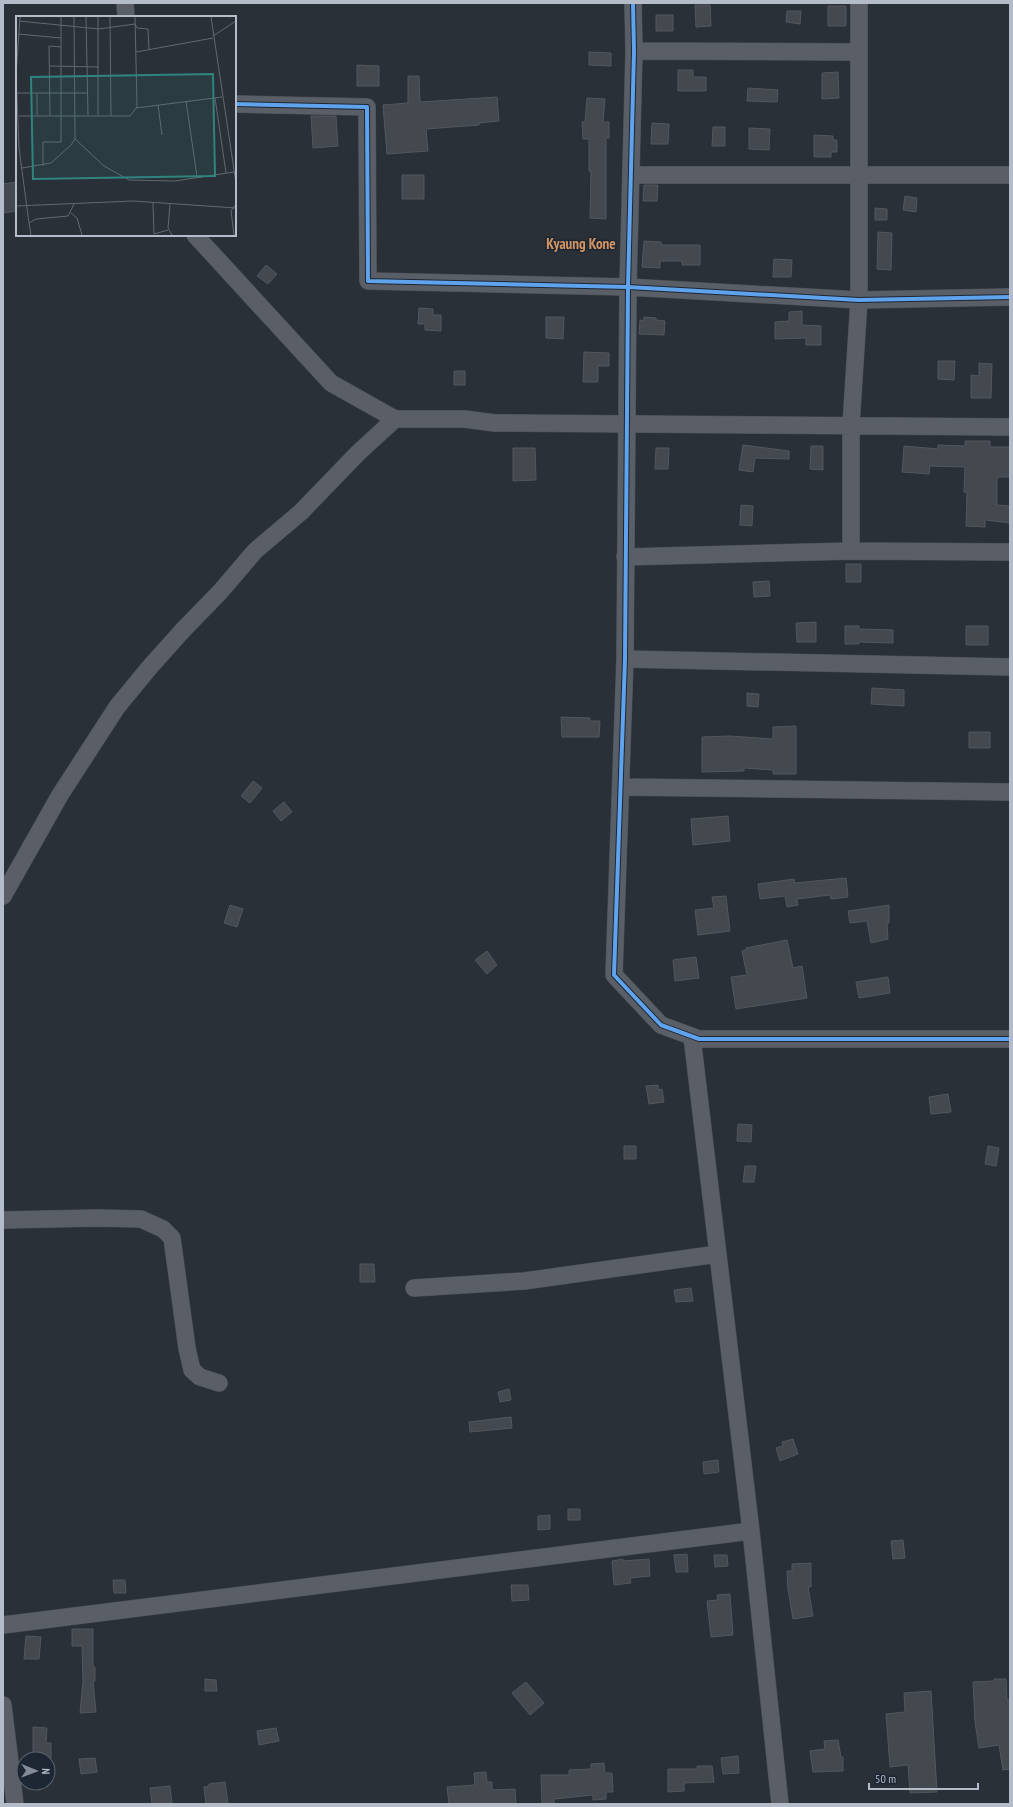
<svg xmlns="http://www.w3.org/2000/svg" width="1013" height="1807" viewBox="0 0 1013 1807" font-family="'PT Sans Narrow',sans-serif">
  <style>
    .building { fill: #444950; stroke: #52575f }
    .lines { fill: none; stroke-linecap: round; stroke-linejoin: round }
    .minor-casing { stroke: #484c53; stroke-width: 18 }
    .minor { stroke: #5a5e66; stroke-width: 17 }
    .cycleway-casing { stroke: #1d2633; stroke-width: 6 }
    .cycleway { stroke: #60a3ed; stroke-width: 4 }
    .labels { text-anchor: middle; stroke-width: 3; stroke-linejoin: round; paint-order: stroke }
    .district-label { font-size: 15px; font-weight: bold; fill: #d59563; stroke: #1d2633 }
    .inset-road { fill: none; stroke: #616872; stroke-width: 1 }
    .view { fill: #308480; fill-opacity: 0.15; stroke: #308480; stroke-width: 2 }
    .inset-edge { fill: none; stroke: #b4bcc9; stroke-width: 2 }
  </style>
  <rect width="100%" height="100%" fill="#2a3038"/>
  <!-- building -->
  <path class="building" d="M695,5H710L711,26L696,27Z
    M828,6H846V26H828Z
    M787,11H801L800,24L786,22Z
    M656,15H673V31H656Z
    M589,52L611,53V66L589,65Z
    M357,65L379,66V86H357Z
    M678,70H693V77H706V91H678Z
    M838,72L839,98L822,99V73Z
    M408,76H419L420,102L497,97L499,121L479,123V125L426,129L428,151L387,154L383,105L408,103Z
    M748,88L778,90L777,102L747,101Z
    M587,98L605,99L603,122H609V138H606V219L590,218L591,171H589V139H583L582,122H585Z
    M311,116H336L338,146L313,148Z
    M652,123L669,124L668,144H651Z
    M713,127H725V146H712Z
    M749,128L770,129L769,150L749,149Z
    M814,135L833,136V140H837V152H831V157H814Z
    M402,175H424V199H402Z
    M17,182V211L3,213V184Z
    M644,185H658L657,201H643Z
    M905,196L917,198L916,212L903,210Z
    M875,208L887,209V220H875Z
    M878,232L892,233L891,270L877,269Z
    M644,241L661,242V245H700V265H682V261H660V268L642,267Z
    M774,259L792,260L791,277H773Z
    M266,265L277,274L268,284L257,276Z
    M419,308L433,309V315H441V331L425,330V324H418Z
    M802,311V325L821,326V345H806V338L775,339V322L789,321V312Z
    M546,317H564L563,339L546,338Z
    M644,317L656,318V320L665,321L664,335L639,334L640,320L644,321Z
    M584,352L609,353V366H598V382H583Z
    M938,361H955L954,380L938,379Z
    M979,363L992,364L991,398H971V375L979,376Z
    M454,371H465V385H454Z
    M965,441H990V447H1010V477H997V505L1010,506V523L985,520V527L966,526L967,492H964L965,467L930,466L929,474L902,472L904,446L938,449V445L965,446Z
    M743,445L789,451V459L755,458L753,472L739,470Z
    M811,446H823V470L810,469Z
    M513,448H535L536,480L513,481Z
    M656,448H669L668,469H655Z
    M741,505L753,506L752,526L740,525Z
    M846,564H861V582H846Z
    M769,581L770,596L754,597L753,582Z
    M816,622V642H797L796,623Z
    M845,626H859V629L893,630V643L859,642V644H845Z
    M966,626H988V645H966Z
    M872,688L904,690V706L871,704Z
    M747,693L759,694L758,707L747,706Z
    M561,717L590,718V721H600L599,737H562Z
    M796,726V774H773V770L744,768V771L702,772V737L730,736L773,739V727Z
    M969,732H990V748H969Z
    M253,781L262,788L250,803L241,796Z
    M284,802L292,812L281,821L273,811Z
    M728,816L730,841L693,845L691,819Z
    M846,878L848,897L831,899L830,895L797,899L798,905L787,907L785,896L760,899L758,884L794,879L795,883Z
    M726,896L730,931L698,935L695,910L714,908L712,897Z
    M230,905L243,909L237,927L224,923Z
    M889,905V923H887L888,939L871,943L867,921L850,923L848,911Z
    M787,940L793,968L802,966L807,998L736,1009L731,977L747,975L742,951L746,950V948Z
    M487,951L497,965L487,974L475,960Z
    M696,957L699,978L675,981L673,960Z
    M888,977L890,993L859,998L856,982Z
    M658,1085V1090L662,1089L664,1102L649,1104L646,1086Z
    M948,1094L951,1112L931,1114L929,1097Z
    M738,1124L752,1125L751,1142L737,1141Z
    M624,1146H636V1159H624Z
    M988,1146L999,1148L996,1166L985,1164Z
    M745,1166H756L754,1182H743Z
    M360,1264H374L375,1282H360Z
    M691,1288L693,1301L676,1302L674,1290Z
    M509,1389L511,1400L500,1402L498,1392Z
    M511,1417L512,1428L470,1432L469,1422Z
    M793,1439L798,1454L780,1461L776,1448L783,1446L782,1442Z
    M718,1460L719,1472L704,1474L703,1462Z
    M568,1509H580V1520H568Z
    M550,1515V1529L538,1530V1516Z
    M903,1540L905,1558L893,1559L891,1541Z
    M687,1554L688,1572H676L674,1555Z
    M714,1555H727L728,1566L715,1567Z
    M623,1559V1561L649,1559L650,1576L630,1578L631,1583L614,1585L612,1561Z
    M811,1563V1587H808L813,1616L793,1619L788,1589L787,1571H792V1564Z
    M113,1580H125L126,1593H114Z
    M511,1585H528L529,1600L512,1601Z
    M730,1594L733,1635L711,1637L707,1601L718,1600L717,1595Z
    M72,1629H93V1667H95V1681H93L96,1712L80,1713L83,1681L82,1646H72Z
    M26,1636L41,1637L39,1659H24Z
    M205,1679L216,1680L217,1691H205Z
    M994,1679H1006L1007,1700H1010V1769L1003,1770L999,1745L979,1748L975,1722L973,1682L994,1681Z
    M526,1682L544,1703L530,1715L512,1693Z
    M931,1691L937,1792L910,1793L908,1765L890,1767L886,1714L905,1712L904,1693Z
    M33,1727L47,1728L46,1743H51V1758L33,1757Z
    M276,1728L279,1741L259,1745L257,1731Z
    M838,1740L841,1757H843V1771L813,1772L810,1751L825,1749L824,1741Z
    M738,1756L739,1773L723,1774L721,1758Z
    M95,1758L97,1772L81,1774L79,1759Z
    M604,1763L605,1773H612L613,1792H606V1799L593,1800V1795L554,1799V1803H542L541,1775H569V1770L591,1769V1764Z
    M697,1766H712L714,1782L684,1783V1791L668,1792V1769H697Z
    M486,1772L487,1782H492V1790L515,1789L516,1804H449L447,1787L475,1785L474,1773Z
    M225,1782L228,1804H206L204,1787L209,1786V1784Z
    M170,1786L172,1804H152L150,1788Z"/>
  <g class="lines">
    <!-- minor casing -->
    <g class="minor-casing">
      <path id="minor" d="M125,3L126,17
        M633,3L634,51L628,287L625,659L614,975L661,1025L699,1039H1010
        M634,51L858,52
        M235,104L367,107L368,281L628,287L859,300L1010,297
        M631,175H1010
        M195,235L331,383L395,419H464L495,423L1010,427
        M851,551V425L859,300V3
        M625,557L851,551L1010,552
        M625,659L1010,667
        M621,787L1010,792
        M3,896L60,795L117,707L149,668L183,630L220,592L255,551L301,512L358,453L395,419
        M692,1037L751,1531L780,1804
        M3,1220L97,1218L141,1219L163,1229L172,1238L187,1348L192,1370L200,1377L219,1383
        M414,1288L524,1281L718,1254
        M3,1625L751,1531
        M3,1705L15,1804"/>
    </g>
    <!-- minor -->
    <use href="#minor" class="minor"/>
    <!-- cycleway casing -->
    <g class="cycleway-casing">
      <path id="cycleway" d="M633,3L634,51L628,287L625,659L614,975L661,1025L699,1039H1010
        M235,104L367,107L368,281L628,287L859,300L1010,297"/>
    </g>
    <!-- cycleway -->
    <use href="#cycleway" class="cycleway"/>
  </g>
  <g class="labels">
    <!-- district labels -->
    <g class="district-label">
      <text x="581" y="249">Kyaung Kone</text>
    </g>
  </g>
  <!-- overview -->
  <g transform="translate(16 16)">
    <rect width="220" height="220" fill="#2a3038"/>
    <path class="inset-road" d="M4,1L0,59L3,132L13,207M70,1L72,99M82,1V99M94,1L95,100M195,1L220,167M3,5L83,13L119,8L121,12L132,13L133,34M2,18L45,22M197,20L220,5M120,36L197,22M33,50L83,51M1,77H71M21,77V99M199,82L210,157M170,85L181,161M142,89L146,119M120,92L206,81M3,100H114L121,91L119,1M34,100L33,30L45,31M59,123L88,150L113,164L159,165L218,156M27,150V126H45V1M6,152L35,147L55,129L59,123L58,1M137,187L138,218L152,214M154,188L152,212L156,219M0,190L117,185L220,192M55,197L61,202L66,219M15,219L13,207L20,203L52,200L58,188M218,219L215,195L220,188"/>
    <path class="view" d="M197,58L199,160L17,163L15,61Z"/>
    <rect width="220" height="220" class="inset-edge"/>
  </g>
  <!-- border -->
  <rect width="1013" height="1807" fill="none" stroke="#b4bcc9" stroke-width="8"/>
  <!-- north arrow -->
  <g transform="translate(36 1771) rotate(91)"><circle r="19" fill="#1d2633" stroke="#59626f"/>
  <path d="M0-3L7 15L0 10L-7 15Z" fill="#848b96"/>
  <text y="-6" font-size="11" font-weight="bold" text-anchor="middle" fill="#b4bcc9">N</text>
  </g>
  <!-- scale -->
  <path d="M869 1783v6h109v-6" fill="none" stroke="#b4bcc9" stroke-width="2"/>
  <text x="875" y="1783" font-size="12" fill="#b4bcc9" stroke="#1d2633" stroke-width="3" paint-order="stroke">50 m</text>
</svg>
